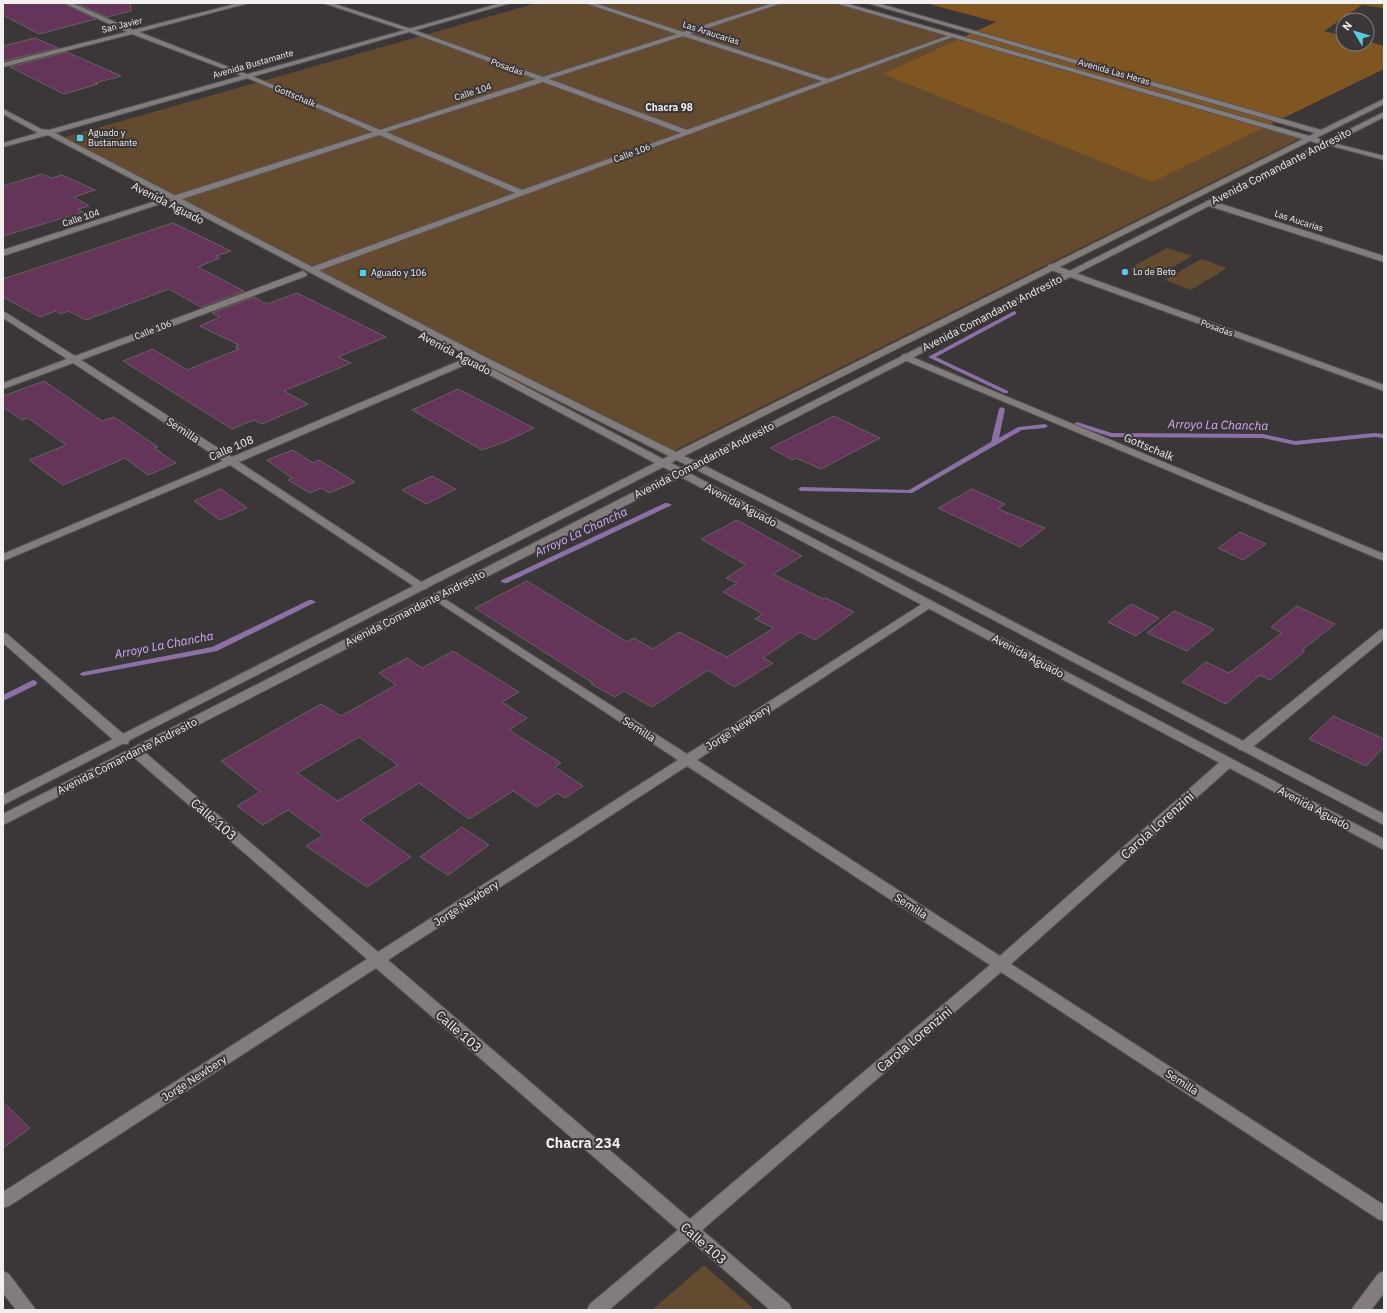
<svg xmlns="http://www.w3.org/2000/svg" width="1387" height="1313" viewBox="0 0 1387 1313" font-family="'IBM Plex Sans',sans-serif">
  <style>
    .green { fill: #644b2f }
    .forest { fill: #7f5622 }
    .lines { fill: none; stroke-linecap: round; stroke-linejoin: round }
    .stream { fill: #8c71a7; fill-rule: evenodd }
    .building { fill: #653459; stroke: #666164; fill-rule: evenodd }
    .minor-casing { stroke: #585454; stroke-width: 2 }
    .secondary-casing { stroke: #585454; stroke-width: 2 }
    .minor { fill: #827c7d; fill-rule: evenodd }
    .secondary { fill: #827c7d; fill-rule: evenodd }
    .poi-dot { fill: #57c9e2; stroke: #3b3637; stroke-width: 1.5 }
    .labels { text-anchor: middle; stroke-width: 4; stroke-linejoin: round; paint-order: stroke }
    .far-street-label { font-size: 9px; fill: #f2efef; stroke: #3b3637 }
    .far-poi-label { font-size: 9px; fill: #f2efef; stroke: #3b3637; text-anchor: start }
    .far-neighbourhood-label { font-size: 10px; font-weight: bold; fill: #f2efef; stroke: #3b3637 }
    .street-label { font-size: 11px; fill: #f2efef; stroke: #3b3637 }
    .water-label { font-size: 12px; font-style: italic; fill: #d6aefe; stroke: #3b3637 }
    .near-street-label { font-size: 13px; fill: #f2efef; stroke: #3b3637 }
    .near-neighbourhood-label { font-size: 14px; font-weight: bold; fill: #f2efef; stroke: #3b3637 }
  </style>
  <rect width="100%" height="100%" fill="#3b3637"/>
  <!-- green -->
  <path class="green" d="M537,3H839L1303,137L671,452L62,138Z
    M1167,248L1192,256L1156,277L1130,268Z
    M1201,259L1227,268L1191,290L1165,280Z
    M704,1265L755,1310H652Z"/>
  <!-- forest -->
  <path class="forest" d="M925,3H1384V8L1362,5L1324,31L1343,36V44H1367V41L1384,46V69L1152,182L883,74L996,22Z"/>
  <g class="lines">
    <!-- stream -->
    <path class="stream" d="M1014,311L1016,312V314L936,357L1008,391V393H1004L928,357Z
      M1002,407L1005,409L999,438L1018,427L1045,424L1048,426L1045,428L1022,430L912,493L801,491L798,489L801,487L909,490L991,442L999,409Z
      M1077,422L1112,433L1263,434L1295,441L1374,433L1384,434V438L1374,437L1295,445L1263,438L1111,437L1075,425L1074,424Z
      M665,503H668L672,505L507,583H504L500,581Z
      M309,600H312L316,602L217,651L83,676L79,674L83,672L212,647Z
      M33,680L36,681L37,683L36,685L3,701V695Z"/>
  </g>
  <!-- building -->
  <path class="building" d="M3,3H63L96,19L39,34L3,15Z
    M76,3H130L131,11L107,17Z
    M35,38L58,48L3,61V46Z
    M67,52L121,76L95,83L98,84L64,94L10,67Z
    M42,174L52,178L62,175L95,190L74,197L89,206L78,209L83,212L3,236V186Z
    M173,223L231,251L216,256L220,258L198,267L244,291L201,307L169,289L86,320L69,311L61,314L56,311L40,317L3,297V279Z
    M297,293L386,337L338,357L351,363L284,391L308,404L262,424L254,420L232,429L123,361L153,349L187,370L239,349L235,347L239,345L200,326L220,317L212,313L254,297L267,304Z
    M44,381L102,421L114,417L158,447L154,448L176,463L148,475L125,458L63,485L29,460L66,445L28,418L22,420L3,407V396Z
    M458,389L534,428L505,442L482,450L412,410Z
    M834,416L880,438L821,469L796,458L793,460L770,448Z
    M293,450L313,463L319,460L355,482L330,493L321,488L310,493L288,480L292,478L267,460Z
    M432,476L456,489L426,504L402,490Z
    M221,489L247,508L220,520L194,501Z
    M972,489L1005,504L998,509L1045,528L1020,547L938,508Z
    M737,520L802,556L773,574L823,599L826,598L854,612L815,640L800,632L763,658L773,663L734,687L708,670L652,707L624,691L615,697L591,684L593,683L475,608L527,581L627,642L634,638L653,649L679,632L727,657L774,628L755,619L763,614L723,592L737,583L726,578L746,565L701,539Z
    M1240,532L1266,544L1243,560L1218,548Z
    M1131,604L1159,618L1136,636L1108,622Z
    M1297,606L1335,624L1302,650L1305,651L1270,680L1260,675L1226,704L1182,682L1206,662L1229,673L1282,633L1271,627Z
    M1174,611L1214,629L1187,651L1147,633Z
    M453,651L519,692L502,702L527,718L509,730L561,763L555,767L583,786L565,798L557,793L537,807L513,791L469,819L419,783L360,820L411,857L367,887L306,846L323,835L288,810L263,825L237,806L260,792L221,761L321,704L341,716L396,685L379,673L407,658L422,668ZM359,737L398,765L338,801L297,773Z
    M1333,716L1384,739V747L1366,766L1309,739Z
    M462,827L489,845L448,875L420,857Z
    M3,1102L30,1128L3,1148Z"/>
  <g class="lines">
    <!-- minor casing -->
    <g class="minor-casing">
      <path id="minor" d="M64,3H72L133,30L239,3H249L139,32L249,75L380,130L536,79L407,31L323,3H332L411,29L543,77L677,34L585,3H594L683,32L773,3H782L690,34L828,79L950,35L955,36L312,273L308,270L309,268L515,193L379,135L176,201H170V197L373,132L245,77L132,34L3,67V63L127,32ZM683,36L822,81L687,130L549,79ZM543,82L681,133L522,190L386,132Z
        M162,199L169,201L3,256V250Z
        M1206,201H1212L1384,256V262L1206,205Z
        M1051,264L1384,385V391L1048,269V265Z
        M303,271L307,274L306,276L81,360L232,457L466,358H472V362L239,462L426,585L428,587L426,589H418L230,465L3,561V554L223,461L73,363L3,389V383L67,359L3,318V311L75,356Z
        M905,354L1384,554V561L902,359V355Z
        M437,594L687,754L925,602H933L935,604L933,606L697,760L1000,956L1222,760H1232L1233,763L1232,766L1011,964L1384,1205V1221L1378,1219L1001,972L702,1230L789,1304L792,1310H770L690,1240L609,1310H587L590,1304L678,1230L376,968L9,1206L3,1208V1192L367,959L131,755L130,752L131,749H141L378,952L678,760L433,599L431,597ZM687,766L990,965L690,1219L388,960Z
        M1384,629V639L1249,750H1239L1238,747L1239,744L1380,630Z
        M3,633L7,634L128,738L129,741L128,744H118L3,643Z
        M3,1271L9,1274L36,1310H16L3,1293Z
        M1384,1271V1293L1371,1310H1351L1378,1274Z"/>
    </g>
    <!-- secondary casing -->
    <g class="secondary-casing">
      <path id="secondary" d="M501,3H511L55,133L481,355L676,452L1303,139L835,3H845L1309,136L1315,133L867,3H877L1321,130L1384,99V104L1316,138L1326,141L1384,112V117L1333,143L1384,156V160L1328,145L703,465L952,590L1384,814V825L944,594L695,469L689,473L1384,839V850L681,477L3,825V814L673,472L663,467L3,805V795L655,463L484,372V368H490L663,459L669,456L475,359L48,135L3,147V143L38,133L3,114V109L41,129L49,130ZM1310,141L1320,144L695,461L684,456ZM676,460L687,465L681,468L671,463Z"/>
    </g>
    <!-- minor -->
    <use href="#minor" class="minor"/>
    <!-- secondary -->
    <use href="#secondary" class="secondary"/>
  </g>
  <!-- markers -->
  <g class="poi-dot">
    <rect x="76" y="134" width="8" height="8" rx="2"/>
    <circle cx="1125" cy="272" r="4"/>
    <rect x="359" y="269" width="8" height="8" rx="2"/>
  </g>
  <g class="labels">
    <!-- far-street labels -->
    <g class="far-street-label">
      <text transform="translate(122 25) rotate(-14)" y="3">San Javier</text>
      <text transform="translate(711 33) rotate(18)" y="3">Las Araucarias</text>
      <text transform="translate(253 64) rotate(-16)" y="3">Avenida Bustamante</text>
      <text transform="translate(507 67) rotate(20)" y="3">Posadas</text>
      <text transform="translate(1114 72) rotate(16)" y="3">Avenida Las Heras</text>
      <text transform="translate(473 92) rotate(-18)" y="3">Calle 104</text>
      <text transform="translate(295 96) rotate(23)" y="3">Gottschalk</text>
      <text transform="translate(632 153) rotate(-20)" y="3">Calle 106</text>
      <text transform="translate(81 218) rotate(-18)" y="3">Calle 104</text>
      <text transform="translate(1299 221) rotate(18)" y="3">Las Aucarias</text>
      <text transform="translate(1217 328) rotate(20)" y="3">Posadas</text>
      <text transform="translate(153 330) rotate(-21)" y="3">Calle 106</text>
    </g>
    <!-- far-poi labels -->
    <g class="far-poi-label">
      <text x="88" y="136">Aguado y<tspan x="88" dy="10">Bustamante</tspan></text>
      <text x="1133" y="275">Lo de Beto</text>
      <text x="371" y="276">Aguado y 106</text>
    </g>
    <!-- far-neighbourhood labels -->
    <g class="far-neighbourhood-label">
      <text x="669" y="111">Chacra 98</text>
    </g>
    <!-- street labels -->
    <g class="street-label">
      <text transform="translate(1281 166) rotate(-27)" y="4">Avenida Comandante Andresito</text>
      <text transform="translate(168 203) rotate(27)" y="4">Avenida Aguado</text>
      <text transform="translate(992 313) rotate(-27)" y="4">Avenida Comandante Andresito</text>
      <text transform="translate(455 353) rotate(28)" y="4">Avenida Aguado</text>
      <text transform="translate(183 430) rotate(33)" y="4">Semilla</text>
      <text transform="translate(1149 447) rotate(23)" y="4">Gottschalk</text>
      <text transform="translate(231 448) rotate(-23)" y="4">Calle 108</text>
      <text transform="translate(704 460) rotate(-27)" y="4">Avenida Comandante Andresito</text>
      <text transform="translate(741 505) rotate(28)" y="4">Avenida Aguado</text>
      <text transform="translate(415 608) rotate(-27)" y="4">Avenida Comandante Andresito</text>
      <text transform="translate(1028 656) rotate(28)" y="4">Avenida Aguado</text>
      <text transform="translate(738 727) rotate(-33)" y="4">Jorge Newbery</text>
      <text transform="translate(639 729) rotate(33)" y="4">Semilla</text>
      <text transform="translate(127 756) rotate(-27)" y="4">Avenida Comandante Andresito</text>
      <text transform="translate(1314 808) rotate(28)" y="4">Avenida Aguado</text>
      <text transform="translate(466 903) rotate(-33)" y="4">Jorge Newbery</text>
      <text transform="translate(911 906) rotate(33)" y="4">Semilla</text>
      <text transform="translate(194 1078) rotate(-33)" y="4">Jorge Newbery</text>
      <text transform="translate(1182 1082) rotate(33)" y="4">Semilla</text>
    </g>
    <!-- water labels -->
    <g class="water-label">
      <text transform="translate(1218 425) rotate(1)" y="4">Arroyo La Chancha</text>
      <text transform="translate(581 532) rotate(-25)" y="4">Arroyo La Chancha</text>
      <text transform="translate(164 645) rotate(-11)" y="4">Arroyo La Chancha</text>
    </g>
    <!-- near-street labels -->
    <g class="near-street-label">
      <text transform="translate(214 819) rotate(41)" y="5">Calle 103</text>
      <text transform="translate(1157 825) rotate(-42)" y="5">Carola Lorenzini</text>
      <text transform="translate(459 1031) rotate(41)" y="5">Calle 103</text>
      <text transform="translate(914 1039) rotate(-40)" y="5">Carola Lorenzini</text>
      <text transform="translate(704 1243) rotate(41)" y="5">Calle 103</text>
    </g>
    <!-- near-neighbourhood labels -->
    <g class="near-neighbourhood-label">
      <text x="583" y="1148">Chacra 234</text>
    </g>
  </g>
  <!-- border -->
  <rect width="1387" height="1313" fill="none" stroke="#f2efef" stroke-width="8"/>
  <!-- north arrow -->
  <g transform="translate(1355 32) rotate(308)"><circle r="19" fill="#3b3637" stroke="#848081"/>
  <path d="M0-3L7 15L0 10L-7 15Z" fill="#57c9e2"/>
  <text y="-6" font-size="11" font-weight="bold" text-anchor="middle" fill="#f2efef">N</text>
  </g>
</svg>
